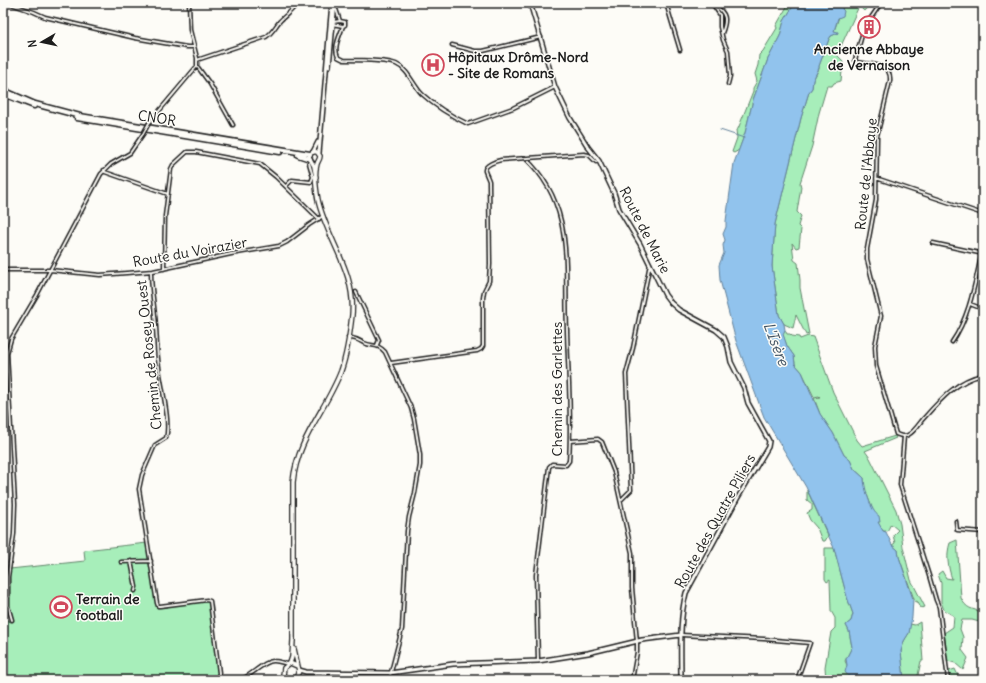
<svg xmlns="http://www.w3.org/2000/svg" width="986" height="683" viewBox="0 0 986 683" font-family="Delius,sans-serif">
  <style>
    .green { fill: #a7eeba; stroke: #62856b }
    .water { fill: #91c3ed; stroke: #628099 }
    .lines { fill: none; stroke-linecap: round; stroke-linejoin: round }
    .stream { stroke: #628099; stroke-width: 1 }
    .minor-casing { stroke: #1c1c1c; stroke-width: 5 }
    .tertiary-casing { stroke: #1c1c1c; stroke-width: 6 }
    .secondary-casing { stroke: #1c1c1c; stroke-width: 6 }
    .primary-casing { stroke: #1c1c1c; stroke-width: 6 }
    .trunk-casing { stroke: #1c1c1c; stroke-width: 7 }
    .minor { stroke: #fdfcf7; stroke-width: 2 }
    .tertiary { stroke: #fdfcf7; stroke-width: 3 }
    .secondary { stroke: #fdfcf7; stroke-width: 3 }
    .primary { stroke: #fdfcf7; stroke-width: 3.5 }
    .trunk { stroke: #fdfcf7; stroke-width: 4 }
    .minor-bridge-casing { stroke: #1c1c1c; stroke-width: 5; stroke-linecap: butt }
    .minor-bridge { stroke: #fdfcf7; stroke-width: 2 }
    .labels { text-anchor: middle; stroke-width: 3; stroke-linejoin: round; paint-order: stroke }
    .poi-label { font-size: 14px; font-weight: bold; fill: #1c1c1c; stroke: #fdfcf7; text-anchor: start }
    .street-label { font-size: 14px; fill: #1c1c1c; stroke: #fdfcf7 }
    .water-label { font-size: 15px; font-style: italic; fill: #455665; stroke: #fdfcf7 }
  </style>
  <rect width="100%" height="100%" fill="#fdfcf7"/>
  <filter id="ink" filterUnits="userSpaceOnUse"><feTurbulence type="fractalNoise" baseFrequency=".025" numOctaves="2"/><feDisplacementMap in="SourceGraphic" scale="8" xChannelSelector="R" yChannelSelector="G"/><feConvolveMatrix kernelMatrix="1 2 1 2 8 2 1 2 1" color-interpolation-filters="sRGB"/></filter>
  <g filter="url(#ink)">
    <!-- green -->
    <path class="green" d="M789,3H795L784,21L780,36L768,59L753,100L745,133L739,150L734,153L732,152L737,138L736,130L738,129L753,91V88L757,81L755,74L758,65L759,55L763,51L777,28L776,26Z
      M844,3H871L864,11L859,6L837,55L843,61L841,81L834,83L832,86H827L819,113L812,146L800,183L801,187L797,212L801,216L798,226L801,229L799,247L796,248L792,243L794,260L798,263L800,280V288L809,334L806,335L796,315L793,328L784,324L779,315L772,266L775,224L801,118L809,92L812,88L813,80L819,69V66L829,39L831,36L838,33L834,31Z
      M785,330L787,334H790L792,336L799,337L800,339L808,336L813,337L833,392L857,440L862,446L895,436L896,438L865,451L870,458L896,510L900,524L903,547L911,580L925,607L921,608L917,601L915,602L899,557L898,550L892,545L895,543L893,535L898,530L891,524C888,528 889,532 883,531L879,526L864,487V478L854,469L850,460L844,455L833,433L820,414L814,398L820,397L819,396L814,397L802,372L795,364L794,356L787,346L782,333Z
      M807,490L828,536L825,541H822L817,528L810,520L807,513L812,510V504L807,500Z
      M957,540L961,598C966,609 972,609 983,612V623L972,620H962L960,629L963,637L962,650L968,658L963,670L955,663L948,661L944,633L953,627L954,616L944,610L941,602V583L938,574L942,571L946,578L952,579C948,567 946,555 950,543Z
      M147,543L157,608L207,601L209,603L218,674L217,677L213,675L212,677L218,680H3V620H11L8,598L10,569L85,561L84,550Z
      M825,548H834L847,597L853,614L851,621L846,625L849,631L852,647L845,661L847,665L850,680H826L825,667L831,632L835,628V618L831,611L830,580L827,582L825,579Z
      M920,622L923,661H921L917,680H904L901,652L904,641L909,633L910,624L915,625Z
      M955,669L960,680H948L949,671Z"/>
    <!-- water -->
    <path class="water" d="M795,3H844L842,9L844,11L843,16L838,18L834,31L838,32V33L831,36L829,39L819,66V68L813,80L812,88L809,92L801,118L775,224L772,266L779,315L784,324L785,330L783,334L787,346L794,356L795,364L802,372L820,414L833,433L844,455L850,460L854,469L864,478C864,487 871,512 879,516L880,522H878L883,531L886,532L892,545L898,550L899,557L913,599L912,617L909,633L904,641L901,651L904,680H850L849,677L845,672L847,665L846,659L852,647L849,631L846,625L851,621L853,614L847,597L834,548L806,487L764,417L736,341L720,280L719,265L724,253L723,245L725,240L723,234L726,227V221L734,163L745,133L753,100L768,59L780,36L784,21Z"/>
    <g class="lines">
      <!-- stream -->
      <path class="stream" d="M720,130L744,138"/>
      <!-- minor casing -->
      <g class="minor-casing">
        <path id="minor" d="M8,3L34,12L45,17L135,38L187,47H194
          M189,3L190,30L197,58V66L210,84L233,125
          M666,3L680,50
          M712,3L720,15V27L723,40L728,51L730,76L728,84
          M881,3L864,28L855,60L856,62C870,65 892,62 890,81L877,136L876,200L867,249V259L881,316L875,346L876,366L896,434C900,436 904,437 908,435C914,432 919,424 923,419C940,400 957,380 983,375
          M714,5C727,13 727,20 722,33
          M336,9L340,21
          M332,24L343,26L345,25V22L340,21L333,22
          M343,26C340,36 333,47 338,57L344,60C356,60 385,60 396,64C408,69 413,85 422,94C436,107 451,116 468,124L513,108L555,87
          M452,45L475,51H483L541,37
          M197,60L266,37C272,33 275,27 279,22C285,15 293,11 297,3
          M149,123L197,66
          M525,158C576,205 564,268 567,330C568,374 572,417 569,461L566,465L552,464L549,467L536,575L538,661
          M104,170L105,172L168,194
          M876,178L983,214
          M286,186L292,180L311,182L313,177L309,163
          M933,243L979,253L982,252L983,248
          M164,269L165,216L171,169L173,165L187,152H196L260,164L276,177L319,219
          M3,270H50L100,275L153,271L231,254L279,246L287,242L309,225L323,216
          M151,272C151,291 155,308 156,327C157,341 157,354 159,367C161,386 171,422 166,438L155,445L142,475L139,489L157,603L158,606H160L207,600L210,601L219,673L218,679L223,680
          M356,292L379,340L377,345
          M970,304L983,309
          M348,337C354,338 359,340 364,343C373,347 377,343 385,352L411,408L414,419L420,455V465L415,493L409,517L407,531L402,629L389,680
          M952,342C970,316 975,282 982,252
          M391,363L477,351L481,349L483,346V298L484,291L489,281L490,264L489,181C488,178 486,174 485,171C484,165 496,161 501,160L584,154L589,155L596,162L599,161
          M904,436L900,485L930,579L936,600L939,607L948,680
          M570,441L598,439L602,442L614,472L632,553V588L637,642V652L632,680
          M621,500L631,490L626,374L633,348L650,264
          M956,521L957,530L983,532
          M131,561L136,587L135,591
          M121,562L151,561
          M12,620L8,606V577L14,534L15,504L7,353L11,339L37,295L101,174L111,164L130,153L143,134
          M681,635L764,639L810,643L797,680
          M240,680C251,676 265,660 274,661C279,661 283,663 287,664
          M326,680L327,673"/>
      </g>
      <!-- tertiary casing -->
      <g class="tertiary-casing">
        <path id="tertiary" d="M530,3L555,87L570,118L588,147L599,161L614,193L619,209L640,244L665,295L671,303L679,310L716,330L724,337L728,347L731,362L744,388L748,403L769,441L768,447L737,499L686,593C679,621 681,651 681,680
          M299,670L306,672L390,673L453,664L538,661L588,653L642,640L681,635"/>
      </g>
      <!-- secondary casing -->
      <g class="secondary-casing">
        <path id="secondary" d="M329,66L335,3
          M313,152L318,142
          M319,153L332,3"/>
      </g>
      <!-- primary casing -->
      <g class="primary-casing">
        <path id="primary" d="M294,649L299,671L295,680
          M290,663L292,657L293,640V482C297,439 326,410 341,371C347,354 350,333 352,315C356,271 327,240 318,200C316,189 314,174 317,164C318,161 320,159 320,156L317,152C313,151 310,153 309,157L314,166L316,177
          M289,680L283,675L284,668L290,663L297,666"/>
      </g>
      <!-- trunk casing -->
      <g class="trunk-casing">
        <path id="trunk" d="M3,90L35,104L80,116L310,154
          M3,94L34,106
          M77,118L280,152
          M298,155L310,159"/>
      </g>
      <!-- minor -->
      <use href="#minor" class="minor"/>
      <!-- tertiary -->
      <use href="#tertiary" class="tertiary"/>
      <!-- secondary -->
      <use href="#secondary" class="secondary"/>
      <!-- primary -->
      <use href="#primary" class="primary"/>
      <!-- trunk -->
      <use href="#trunk" class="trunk"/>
      <!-- minor-bridge casing -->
      <g class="minor-bridge-casing">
        <path id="minor-bridge" d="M143,134L149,123"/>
      </g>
      <!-- minor-bridge -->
      <use href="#minor-bridge" class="minor-bridge"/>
    </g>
  </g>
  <!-- icons -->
  <defs>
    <g id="building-ring" transform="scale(1.15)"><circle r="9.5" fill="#fdfcf7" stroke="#d1495b" stroke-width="1.5"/><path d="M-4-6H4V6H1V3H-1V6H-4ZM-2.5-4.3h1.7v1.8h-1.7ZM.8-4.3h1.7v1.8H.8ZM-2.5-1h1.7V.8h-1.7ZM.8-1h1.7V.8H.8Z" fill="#d1495b"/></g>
    <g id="hospital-ring" transform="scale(1.15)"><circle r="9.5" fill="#fdfcf7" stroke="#d1495b" stroke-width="1.5"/><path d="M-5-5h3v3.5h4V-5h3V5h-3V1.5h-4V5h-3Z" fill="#d1495b"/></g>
    <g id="stadium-ring" transform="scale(1.15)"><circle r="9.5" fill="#fdfcf7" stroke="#d1495b" stroke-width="1.5"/><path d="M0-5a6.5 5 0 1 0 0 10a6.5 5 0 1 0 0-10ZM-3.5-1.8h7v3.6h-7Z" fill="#d1495b"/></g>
  </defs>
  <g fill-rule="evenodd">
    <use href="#building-ring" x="869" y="27"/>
    <use href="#hospital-ring" x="433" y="65"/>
    <use href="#stadium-ring" x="61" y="607"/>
  </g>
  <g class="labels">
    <!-- poi labels -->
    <g class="poi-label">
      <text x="869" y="54" text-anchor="middle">Ancienne Abbaye<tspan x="869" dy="16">de Vernaison</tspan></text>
      <text x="448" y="62">Hôpitaux Drôme-Nord<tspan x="448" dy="16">- Site de Romans</tspan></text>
      <text x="76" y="604">Terrain de<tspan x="76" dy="16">football</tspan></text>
    </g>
    <!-- street labels -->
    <g class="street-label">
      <text transform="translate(157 118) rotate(9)" y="5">CNOR</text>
      <text transform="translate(866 174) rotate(-84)" y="5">Route de l'Abbaye</text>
      <text transform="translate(645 230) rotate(63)" y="5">Route de Marie</text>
      <text transform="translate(190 252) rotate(-10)" y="5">Route du Voirazier</text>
      <text transform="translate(149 355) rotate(-96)" y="5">Chemin de Rosey Ouest</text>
      <text transform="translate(557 389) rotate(-90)" y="5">Chemin des Garlettes</text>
      <text transform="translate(715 521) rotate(-61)" y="5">Route des Quatre Piliers</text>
    </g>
    <!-- water labels -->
    <g class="water-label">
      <text transform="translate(776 344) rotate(69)" y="5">L'Isère</text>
    </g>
  </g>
  <!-- margin -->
  <rect width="986" height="683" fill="none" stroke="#fdfcf7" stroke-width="16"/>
  <rect x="8" y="8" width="970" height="667" fill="none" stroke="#1c1c1c" stroke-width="1.5" filter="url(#ink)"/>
  <!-- north arrow -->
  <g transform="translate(42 42) rotate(261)" stroke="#fdfcf7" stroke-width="3" paint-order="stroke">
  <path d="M0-3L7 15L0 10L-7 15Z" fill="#1c1c1c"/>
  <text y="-6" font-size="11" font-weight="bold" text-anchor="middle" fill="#1c1c1c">N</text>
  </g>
</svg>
